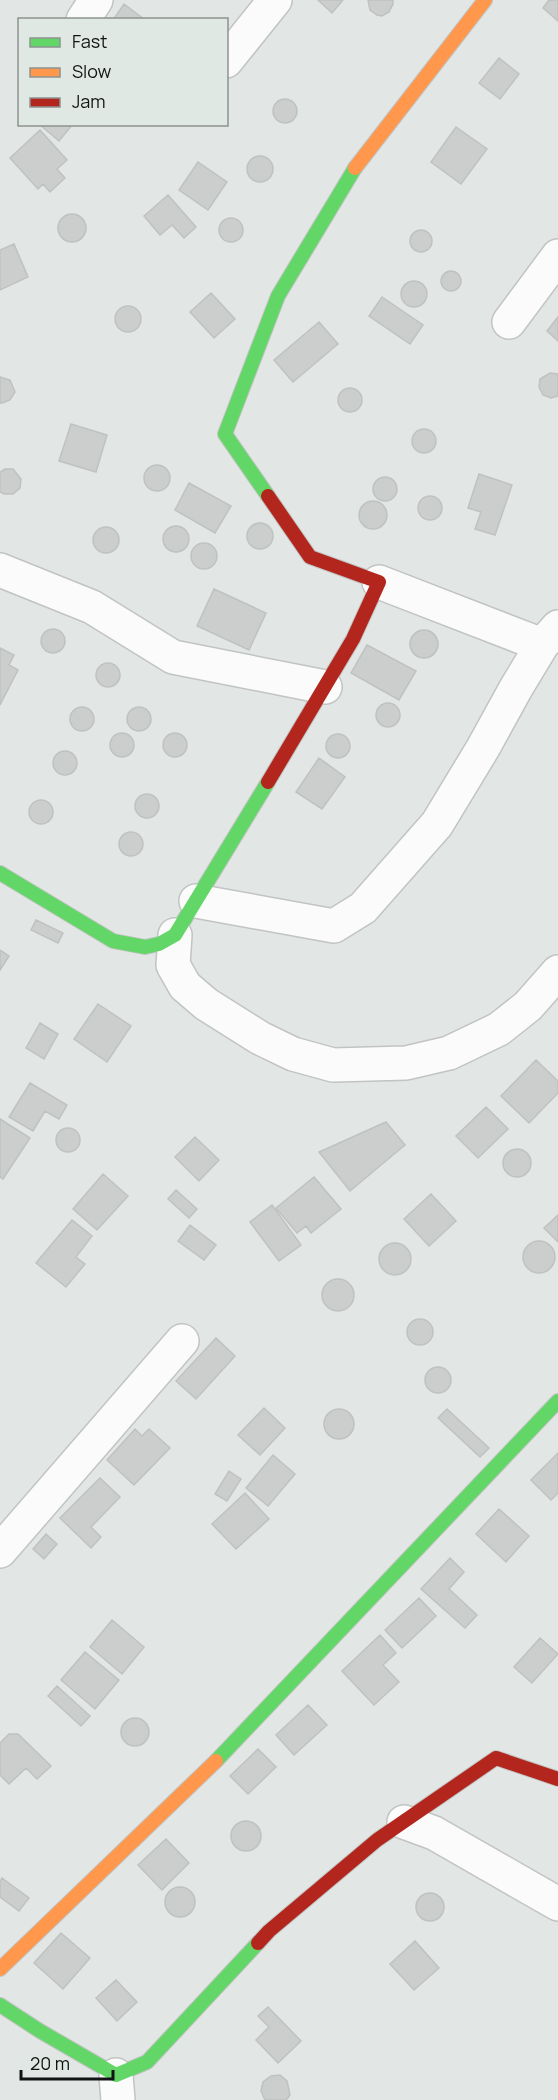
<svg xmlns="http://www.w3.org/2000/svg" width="558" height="2100" viewBox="0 0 558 2100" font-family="Manrope,sans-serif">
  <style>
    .building { fill: #cccecd; stroke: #bfc2c0; stroke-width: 1.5 }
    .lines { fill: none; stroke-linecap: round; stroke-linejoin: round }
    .street-casing { stroke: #c1c4c2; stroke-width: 36 }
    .fast-casing { stroke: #c1c4c2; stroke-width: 16 }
    .slow-casing { stroke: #c1c4c2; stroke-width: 16 }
    .jam-casing { stroke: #c1c4c2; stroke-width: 16 }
    .street { stroke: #fbfbfb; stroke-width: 33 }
    .fast { stroke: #63d668; stroke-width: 14 }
    .slow { stroke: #ff974d; stroke-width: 14 }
    .jam { stroke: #b3261e; stroke-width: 14 }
  </style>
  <rect width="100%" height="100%" fill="#e2e6e4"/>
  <!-- building -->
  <path class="building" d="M318,0H343L332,13Z
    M368,0H393V4L389,12L382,16L377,15L370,10Z
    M549,0H558V21L543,8Z
    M124,4L144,19V20H113Z
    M499,58L519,74L500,99L479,83Z
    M273 111a12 12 0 1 1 24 0a12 12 0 1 1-24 0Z
    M39,124H73L59,141Z
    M456,127L487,149L461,184L431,162Z
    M40,130L67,160L57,169L65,178L50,192L43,184L38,189L10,158Z
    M247 169a13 13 0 1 1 26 0a13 13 0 1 1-26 0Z
    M198,162L227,182L208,210L179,190Z
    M168,195L196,227L184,238L172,225L160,235L144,216Z
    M58 228a14 14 0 1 1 28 0a14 14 0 1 1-28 0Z
    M219 230a12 12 0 1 1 24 0a12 12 0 1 1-24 0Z
    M410 241a11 11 0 1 1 22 0a11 11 0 1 1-22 0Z
    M14,244L28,277L0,290V250Z
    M441 281a10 10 0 1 1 20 0a10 10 0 1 1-20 0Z
    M401 294a13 13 0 1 1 26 0a13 13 0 1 1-26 0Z
    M211,293L235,319L214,338L190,312Z
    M382,297L423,325L410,344L369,316Z
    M115 319a13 13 0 1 1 26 0a13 13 0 1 1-26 0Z
    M558,317V341L547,331Z
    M319,322L338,344L293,382L274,360Z
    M550,373L558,374V396L551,398L543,395L539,387L540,379Z
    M0,377L10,380L15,392L10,400L2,403H0Z
    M338 400a12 12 0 1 1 24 0a12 12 0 1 1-24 0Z
    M71,424L107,435L96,472L59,461Z
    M412 441a12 12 0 1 1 24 0a12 12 0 1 1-24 0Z
    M144 478a13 13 0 1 1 26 0a13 13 0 1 1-26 0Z
    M5,469H13L21,479L20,488L13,494H4L0,492V472Z
    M479,474L512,485L495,535L475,529L481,512L468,508Z
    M373 489a12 12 0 1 1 24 0a12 12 0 1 1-24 0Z
    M189,483L231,506L215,533L175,510Z
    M418 508a12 12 0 1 1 24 0a12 12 0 1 1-24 0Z
    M359 515a14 14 0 1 1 28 0a14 14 0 1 1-28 0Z
    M247 536a13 13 0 1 1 26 0a13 13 0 1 1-26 0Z
    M163 539a13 13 0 1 1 26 0a13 13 0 1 1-26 0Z
    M93 540a13 13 0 1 1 26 0a13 13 0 1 1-26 0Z
    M191 556a13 13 0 1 1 26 0a13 13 0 1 1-26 0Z
    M214,589L266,613L249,650L197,626Z
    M41 641a12 12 0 1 1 24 0a12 12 0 1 1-24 0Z
    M410 644a14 14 0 1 1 28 0a14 14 0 1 1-28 0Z
    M367,645L416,671L399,700L351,673Z
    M0,648L14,655L9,665L18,670L0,705Z
    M96 675a12 12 0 1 1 24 0a12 12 0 1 1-24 0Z
    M376 715a12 12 0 1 1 24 0a12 12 0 1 1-24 0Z
    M127 719a12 12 0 1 1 24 0a12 12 0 1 1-24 0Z
    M70 719a12 12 0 1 1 24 0a12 12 0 1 1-24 0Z
    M163 745a12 12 0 1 1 24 0a12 12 0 1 1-24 0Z
    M110 745a12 12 0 1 1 24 0a12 12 0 1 1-24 0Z
    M326 746a12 12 0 1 1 24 0a12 12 0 1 1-24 0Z
    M53 763a12 12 0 1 1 24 0a12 12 0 1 1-24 0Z
    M319,758L345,777L322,809L296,792Z
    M135 806a12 12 0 1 1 24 0a12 12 0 1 1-24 0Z
    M29 812a12 12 0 1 1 24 0a12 12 0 1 1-24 0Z
    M119 844a12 12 0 1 1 24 0a12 12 0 1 1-24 0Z
    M36,920L63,933L58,943L31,930Z
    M0,950L9,956L0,970Z
    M98,1004L131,1026L107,1062L74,1039Z
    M40,1023L58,1034L44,1059L26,1048Z
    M536,1060L558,1081V1093L529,1123L501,1096Z
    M30,1083L67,1105L59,1119L45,1111L33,1131L9,1117Z
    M486,1107L508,1129L478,1158L456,1136Z
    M0,1119L30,1138L3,1179L0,1177Z
    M386,1122L405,1145L350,1191L319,1152Z
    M56 1140a12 12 0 1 1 24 0a12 12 0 1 1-24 0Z
    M195,1137L219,1160L199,1181L175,1157Z
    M503 1163a14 14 0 1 1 28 0a14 14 0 1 1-28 0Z
    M103,1174L128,1196L97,1230L73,1209Z
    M314,1177L341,1209L311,1233L306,1226L297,1233L276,1208Z
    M176,1190L197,1209L189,1218L168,1199Z
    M431,1194L456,1221L429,1246L404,1219Z
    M272,1205L301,1245L279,1261L250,1222Z
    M558,1215V1242L544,1228Z
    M72,1220L92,1236L76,1257L85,1264L66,1287L36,1263Z
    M190,1225L216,1245L204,1260L178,1241Z
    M523 1257a16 16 0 1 1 32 0a16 16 0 1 1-32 0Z
    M379 1259a16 16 0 1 1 32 0a16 16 0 1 1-32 0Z
    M322 1295a16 16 0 1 1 32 0a16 16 0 1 1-32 0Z
    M407 1332a13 13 0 1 1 26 0a13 13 0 1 1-26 0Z
    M216,1338L235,1356L196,1399L176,1381Z
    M425 1380a13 13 0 1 1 26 0a13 13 0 1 1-26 0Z
    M264,1408L285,1428L260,1455L238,1435Z
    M324 1424a15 15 0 1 1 30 0a15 15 0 1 1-30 0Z
    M447,1409L489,1448L480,1457L438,1418Z
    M135,1429L142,1436L149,1429L170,1448L134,1485L107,1460Z
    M558,1453V1493L551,1500L531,1480Z
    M273,1455L295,1474L268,1506L246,1488Z
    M229,1471L241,1479L227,1501L215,1494Z
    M100,1478L120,1497L91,1527L101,1537L91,1548L60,1518Z
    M245,1493L269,1519L236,1549L212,1524Z
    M499,1509L529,1536L506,1562L476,1534Z
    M46,1534L57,1544L44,1559L33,1549Z
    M450,1558L464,1572L449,1589L477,1615L465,1628L421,1589Z
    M419,1598L436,1616L402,1648L385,1630Z
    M112,1620L144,1647L122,1674L90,1647Z
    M380,1635L396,1653L383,1665L399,1682L374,1705L342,1671Z
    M540,1638L558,1654L532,1683L514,1667Z
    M85,1652L119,1680L95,1709L61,1680Z
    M57,1686L90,1716L81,1726L48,1696Z
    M308,1705L327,1725L294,1755L276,1735Z
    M121 1732a14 14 0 1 1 28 0a14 14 0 1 1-28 0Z
    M9,1734H18L51,1766L37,1779L26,1768L9,1784L0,1775V1743Z
    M258,1749L276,1767L248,1794L230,1776Z
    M231 1836a15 15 0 1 1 30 0a15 15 0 1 1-30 0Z
    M166,1839L189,1863L162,1890L138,1865Z
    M2,1878L29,1898L19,1911L0,1897V1882Z
    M165 1902a15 15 0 1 1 30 0a15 15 0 1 1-30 0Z
    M416 1907a14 14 0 1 1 28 0a14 14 0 1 1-28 0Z
    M61,1933L90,1958L63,1989L34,1963Z
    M415,1941L439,1968L414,1990L390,1964Z
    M116,1980L137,2002L117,2021L96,1998Z
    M268,2007L301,2041L278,2063L256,2040L269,2027L258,2016Z
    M280,2075L287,2081L290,2095L286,2100H265L261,2091L263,2082L271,2076Z"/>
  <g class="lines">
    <!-- street casing -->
    <g class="street-casing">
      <path id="street" d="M83,20L96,0
        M226,61L275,0
        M509,322L558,256
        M0,570L92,607L173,657L325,687
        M379,582L542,645L558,627
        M196,901L334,926L363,908L437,824L483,748L516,688L542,645
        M175,935L173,965L185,986L206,1004L260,1038L293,1054L333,1065L406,1063L449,1053L499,1029L528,1006L558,972
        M0,1551L182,1341
        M404,1822L434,1833L558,1904
        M116,2075L118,2100"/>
    </g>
    <!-- fast casing -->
    <g class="fast-casing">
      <path id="fast" d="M268,496L225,434L278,296L355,168
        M0,873L113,941L145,947L159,944L175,935L268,782
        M216,1761L558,1401
        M0,2005L40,2031L116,2075L147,2062L258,1943"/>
    </g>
    <!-- slow casing -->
    <g class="slow-casing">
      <path id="slow" d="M355,168L485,0
        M0,1969L216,1761"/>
    </g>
    <!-- jam casing -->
    <g class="jam-casing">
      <path id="jam" d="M268,782L353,639L379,582L310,557L268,496
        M258,1943L269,1931L377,1840L496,1758L558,1779"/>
    </g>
    <!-- street -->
    <use href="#street" class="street"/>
    <!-- fast -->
    <use href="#fast" class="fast"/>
    <!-- slow -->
    <use href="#slow" class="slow"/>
    <!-- jam -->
    <use href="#jam" class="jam"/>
  </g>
  <!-- legend -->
  <rect x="18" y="18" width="210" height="108" fill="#e0e8e4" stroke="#8d9390" stroke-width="1.5"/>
  <rect x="30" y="38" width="30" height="9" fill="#63d668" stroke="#8d9390" stroke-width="1.5"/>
  <text x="72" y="48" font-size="18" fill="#111412">Fast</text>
  <rect x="30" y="68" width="30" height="9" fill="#ff974d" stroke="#8d9390" stroke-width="1.5"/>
  <text x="72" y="78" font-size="18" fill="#111412">Slow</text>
  <rect x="30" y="98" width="30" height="9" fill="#b3261e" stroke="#8d9390" stroke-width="1.5"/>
  <text x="72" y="108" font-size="18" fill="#111412">Jam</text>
  <!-- scale -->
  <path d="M21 2070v9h92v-9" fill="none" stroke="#111412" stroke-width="3"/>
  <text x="30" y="2070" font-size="18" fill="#111412" stroke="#e0e8e4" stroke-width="4.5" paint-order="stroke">20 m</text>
</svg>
